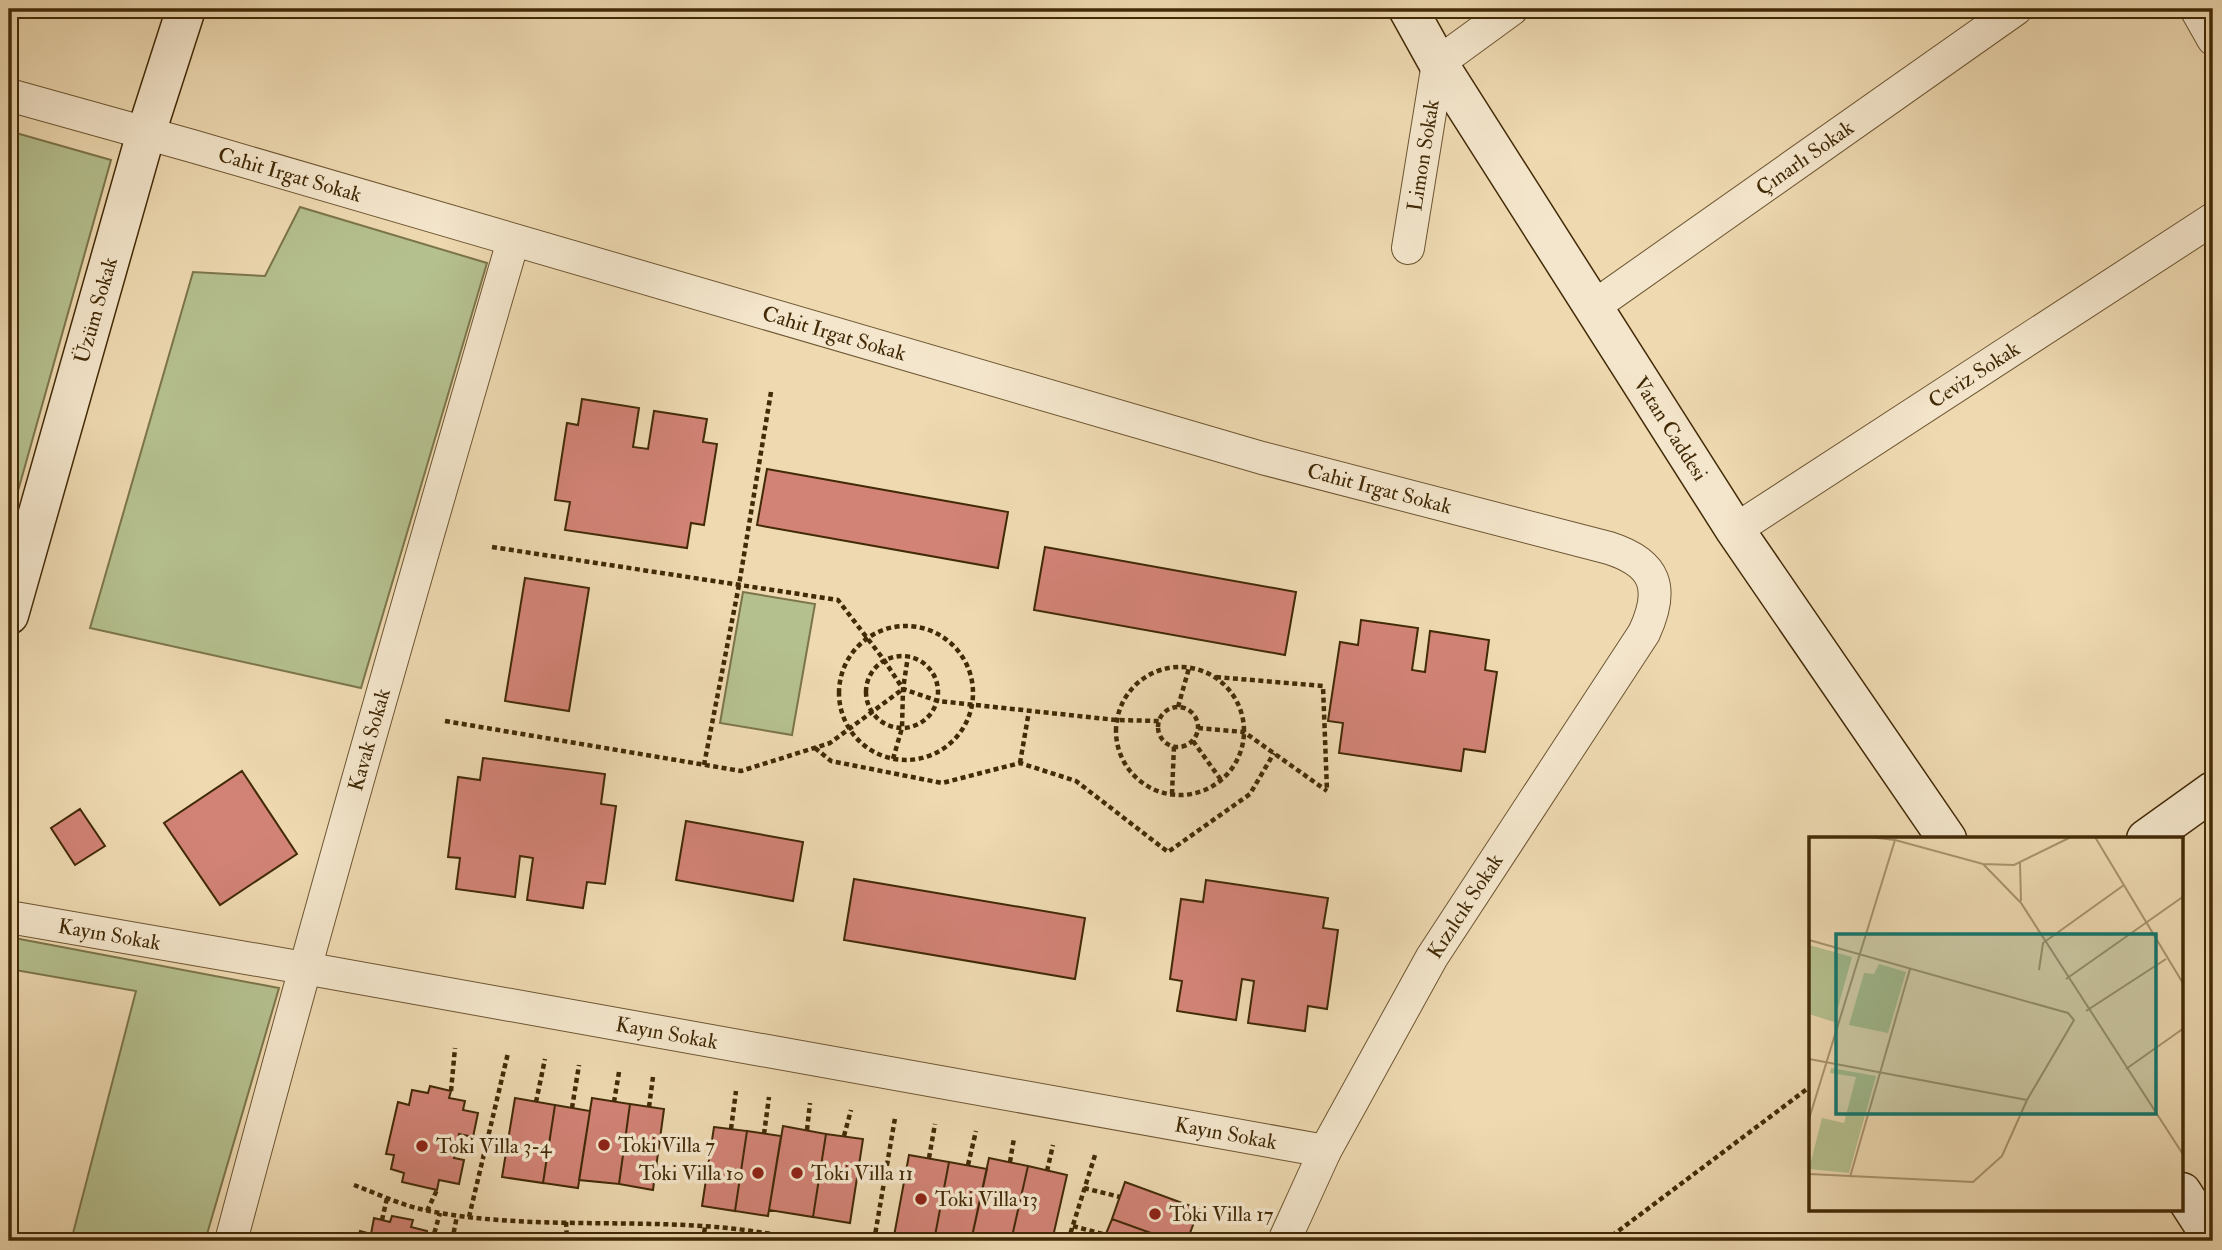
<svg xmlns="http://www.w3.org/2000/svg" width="2222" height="1250" viewBox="0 0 2222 1250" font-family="'IM FELL Double Pica',serif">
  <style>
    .green { fill: #b5c08f; stroke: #7c754b; stroke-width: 2 }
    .building { fill: #d28376; stroke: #422a07; stroke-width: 2 }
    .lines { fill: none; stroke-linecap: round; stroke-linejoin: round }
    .street-casing { stroke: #6d5632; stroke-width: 34 }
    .secondary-casing { stroke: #422a07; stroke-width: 41 }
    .path { stroke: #422a07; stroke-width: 4.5; stroke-dasharray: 5 3.5; stroke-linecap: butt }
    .street { stroke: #f4e6cc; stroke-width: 32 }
    .secondary { stroke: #f4e6cc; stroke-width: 38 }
    .poi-dot { fill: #8f2418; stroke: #f4e6cc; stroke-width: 2.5 }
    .labels { text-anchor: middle; stroke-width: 7; stroke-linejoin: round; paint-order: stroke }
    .street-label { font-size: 21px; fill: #422a07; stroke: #f4e6cc }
    .poi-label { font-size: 21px; fill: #422a07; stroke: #f4e6cc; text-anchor: start }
    .inset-road { fill: none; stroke: #a9936d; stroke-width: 2 }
    .view { fill: #0f766e; fill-opacity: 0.15; stroke: #0f766e; stroke-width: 3.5 }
    .inset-edge { fill: none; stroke: #422a07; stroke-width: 3.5 }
  </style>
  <rect width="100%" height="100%" fill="#eed9b1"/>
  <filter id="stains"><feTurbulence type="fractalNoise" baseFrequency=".00286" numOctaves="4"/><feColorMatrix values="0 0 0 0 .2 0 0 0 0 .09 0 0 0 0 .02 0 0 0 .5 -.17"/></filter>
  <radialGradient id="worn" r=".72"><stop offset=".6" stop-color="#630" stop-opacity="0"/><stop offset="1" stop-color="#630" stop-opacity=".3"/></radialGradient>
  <!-- green -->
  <path class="green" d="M9,131L111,160L9,523Z
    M300,207L487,263L361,688L90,628L193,272L265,276Z
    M743,592L815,604L792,735L720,723Z
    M9,937L279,988L205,1241H71L136,991L9,969Z"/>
  <!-- building -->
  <path class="building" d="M582,399L639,408L633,447L648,449L654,411L707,419L703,442L717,444L704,525L691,523L687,548L565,530L570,502L555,500L567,423L578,425Z
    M767,469L1008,512L998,568L757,525Z
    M1045,547L1296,592L1285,655L1034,610Z
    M525,578L589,588L569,711L505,701Z
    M1361,620L1418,628L1412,670L1425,672L1430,631L1489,640L1485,670L1497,672L1485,752L1464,749L1461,771L1339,753L1343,723L1328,721L1340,642L1358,645Z
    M483,758L605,774L601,804L616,806L605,884L587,882L583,908L527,900L533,858L520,856L515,897L456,889L460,858L448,857L458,777L480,780Z
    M242,771L297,854L220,905L164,823Z
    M80,809L105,846L75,865L51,828Z
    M686,821L803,842L793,901L676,880Z
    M854,879L1085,918L1075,979L844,940Z
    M1206,880L1328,898L1323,928L1338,930L1327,1009L1308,1006L1305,1031L1248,1023L1254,981L1242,979L1236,1020L1177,1011L1182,981L1170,979L1181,899L1203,902Z
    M430,1086L451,1091L449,1098L465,1101L463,1110L478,1113L473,1137L459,1134L454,1158L464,1160L459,1184L439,1180L437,1190L402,1182L404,1173L391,1169L394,1155L386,1154L398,1102L409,1105L412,1090L428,1093Z
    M515,1098L555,1105L543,1183L502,1177Z
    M592,1098L630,1104L619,1184L579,1180Z
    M630,1104L664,1109L653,1190L619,1184Z
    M555,1105L590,1111L578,1188L543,1183Z
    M783,1126L826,1134L813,1217L769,1210Z
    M714,1127L747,1131L735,1211L702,1206Z
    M747,1131L781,1136L768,1216L735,1211Z
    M826,1134L863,1139L850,1223L813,1217Z
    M909,1155L949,1162L934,1241H918L894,1236Z
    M989,1158L1028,1166L1011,1241H971Z
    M949,1162L987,1169L971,1241H934Z
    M1028,1166L1067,1175L1052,1241H1011Z
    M1125,1182L1199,1209L1187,1241H1173L1112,1219Z
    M392,1216L413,1220L411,1227L427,1231L425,1240L433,1241H357L360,1231L371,1234L374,1218L390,1222Z
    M1112,1219L1173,1241H1103Z"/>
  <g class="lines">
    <!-- street casing -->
    <g class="street-casing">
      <g id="street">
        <path d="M2196,9L2213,39"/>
        <path id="s1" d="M9,95L192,146L1262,458L1609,548C1656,563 1665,588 1644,633L1432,957L1325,1151L1284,1241"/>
        <path id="s2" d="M1408,248L1438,63L1512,9"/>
        <path id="s3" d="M1593,307L2016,9"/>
        <path id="s4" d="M1735,530L2213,219"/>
        <path id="s5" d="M9,917L304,968L1325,1151"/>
        <path id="s6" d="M231,1241C320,906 416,573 513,241"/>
      </g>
    </g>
    <!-- secondary casing -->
    <g class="secondary-casing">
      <g id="secondary">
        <path id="s7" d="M1408,9L1438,63L1735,530L1947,839"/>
        <path id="s8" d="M9,615L146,133L186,9"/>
        <path d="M2146,839L2213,791"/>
        <path d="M2182,1192L2213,1240"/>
      </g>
    </g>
    <!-- path -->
    <path class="path" d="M492,547L838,600L884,660L903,689L938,701L1116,720L1159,721
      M839 693a67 67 0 1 1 134 0a67 67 0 1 1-134 0Z
      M866 692a36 36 0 1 1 72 0a36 36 0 1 1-72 0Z
      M1116 731a64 64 0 1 1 128 0a64 64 0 1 1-128 0Z
      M1216,677L1323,686L1327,791
      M1178,707L1189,668
      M1158 727a20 20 0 1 1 40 0a20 20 0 1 1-40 0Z
      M445,721L741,771L830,743L903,689
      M1198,728L1244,732L1327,791
      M1193,741L1221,780
      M815,748L831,761L942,783L1020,763L1076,781L1168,852L1250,794L1274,753
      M893,759L902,728L903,689L908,656
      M1020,763L1029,711
      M704,765L739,585L771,392
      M1172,794L1174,746
      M451,1091L455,1048
      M536,1102L545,1059
      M614,1102L619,1072
      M649,1107L653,1077
      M572,1108L579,1065
      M731,1129L736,1091
      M807,1130L810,1103
      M764,1134L769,1097
      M844,1136L851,1110
      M929,1158L935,1124
      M1010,1162L1014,1138
      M968,1165L976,1131
      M1047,1171L1053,1145
      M354,1185C378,1194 403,1206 429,1211C552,1235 681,1210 804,1241
      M1084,1188L1120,1197
      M427,1211L437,1190
      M469,1217L508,1053
      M382,1220L387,1198
      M566,1222L567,1241
      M1073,1226L1106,1235
      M432,1241L440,1213
      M452,1241L457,1216
      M703,1241L705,1227
      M874,1241L895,1118
      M1068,1241L1096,1152
      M1605,1241L1811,1086"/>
    <!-- street -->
    <use href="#street" class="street"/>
    <!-- secondary -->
    <use href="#secondary" class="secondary"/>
  </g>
  <!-- markers -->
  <g class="poi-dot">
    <circle cx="604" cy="1145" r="7"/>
    <circle cx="422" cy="1146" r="7"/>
    <circle cx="758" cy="1173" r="7"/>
    <circle cx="797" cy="1173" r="7"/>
    <circle cx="921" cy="1199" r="7"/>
    <circle cx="1155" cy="1214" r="7"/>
  </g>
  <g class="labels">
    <!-- street labels -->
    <g class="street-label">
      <text dy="7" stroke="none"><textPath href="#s2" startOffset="94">Limon Sokak</textPath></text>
      <text dy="7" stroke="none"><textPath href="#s3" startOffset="259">Çınarlı Sokak</textPath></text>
      <text dy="7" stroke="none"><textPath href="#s1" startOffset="292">Cahit Irgat Sokak</textPath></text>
      <text dy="7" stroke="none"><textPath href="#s8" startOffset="317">Üzüm Sokak</textPath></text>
      <text dy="7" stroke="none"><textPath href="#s1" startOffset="859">Cahit Irgat Sokak</textPath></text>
      <text dy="7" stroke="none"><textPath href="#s4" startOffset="285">Ceviz Sokak</textPath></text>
      <text dy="7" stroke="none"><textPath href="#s7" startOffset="495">Vatan Caddesi</textPath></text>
      <text dy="7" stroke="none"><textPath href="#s1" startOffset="1426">Cahit Irgat Sokak</textPath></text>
      <text dy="7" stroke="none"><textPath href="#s6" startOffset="520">Kavak Sokak</textPath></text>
      <text transform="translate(1465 906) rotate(-57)" y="7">Kızılcık Sokak</text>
      <text dy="7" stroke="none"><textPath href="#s5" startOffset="102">Kayın Sokak</textPath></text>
      <text dy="7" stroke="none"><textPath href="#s5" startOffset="668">Kayın Sokak</textPath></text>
      <text dy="7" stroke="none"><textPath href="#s5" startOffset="1236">Kayın Sokak</textPath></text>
    </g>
    <!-- poi labels -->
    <g class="poi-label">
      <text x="618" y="1152">Toki Villa 7</text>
      <text x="436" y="1153">Toki Villa 3-4</text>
      <text x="744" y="1180" text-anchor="end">Toki Villa 10</text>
      <text x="811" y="1180">Toki Villa 11</text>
      <text x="935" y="1206">Toki Villa 13</text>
      <text x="1169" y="1221">Toki Villa 17</text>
    </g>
  </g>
  <!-- overview -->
  <g transform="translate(1809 837)">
    <rect width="374" height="374" fill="#eed9b1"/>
    <path d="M0,108L43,120L25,185L0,177ZM70,127L97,135L79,196L40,188L55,136L65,137ZM22,231L67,239L40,336L0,332L13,281L35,286L47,240L21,236Z" fill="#b5c08f"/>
    <path class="inset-road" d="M60,0L86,3M286,0L375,148M211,26L212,64M174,27L212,66L375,319M0,103L259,176L265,183L218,263L193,319L164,345L0,337M230,133L234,106L315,48M257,142L375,59M277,174L357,122M0,222L218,263M317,232L375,191M0,282L86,3L174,27L205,28L262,0M41,340L101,132"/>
    <path class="view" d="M27,97H347V277H27Z"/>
    <rect width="374" height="374" class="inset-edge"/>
  </g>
  <!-- margin -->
  <rect width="2222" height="1250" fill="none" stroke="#eed9b1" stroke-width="35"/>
  <rect x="10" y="10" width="2201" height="1229" fill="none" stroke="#422a07" stroke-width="3.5"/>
  <rect x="18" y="18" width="2187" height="1215" fill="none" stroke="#422a07" stroke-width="2"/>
  <rect width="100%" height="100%" filter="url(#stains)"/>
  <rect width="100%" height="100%" fill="url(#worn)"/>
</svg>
